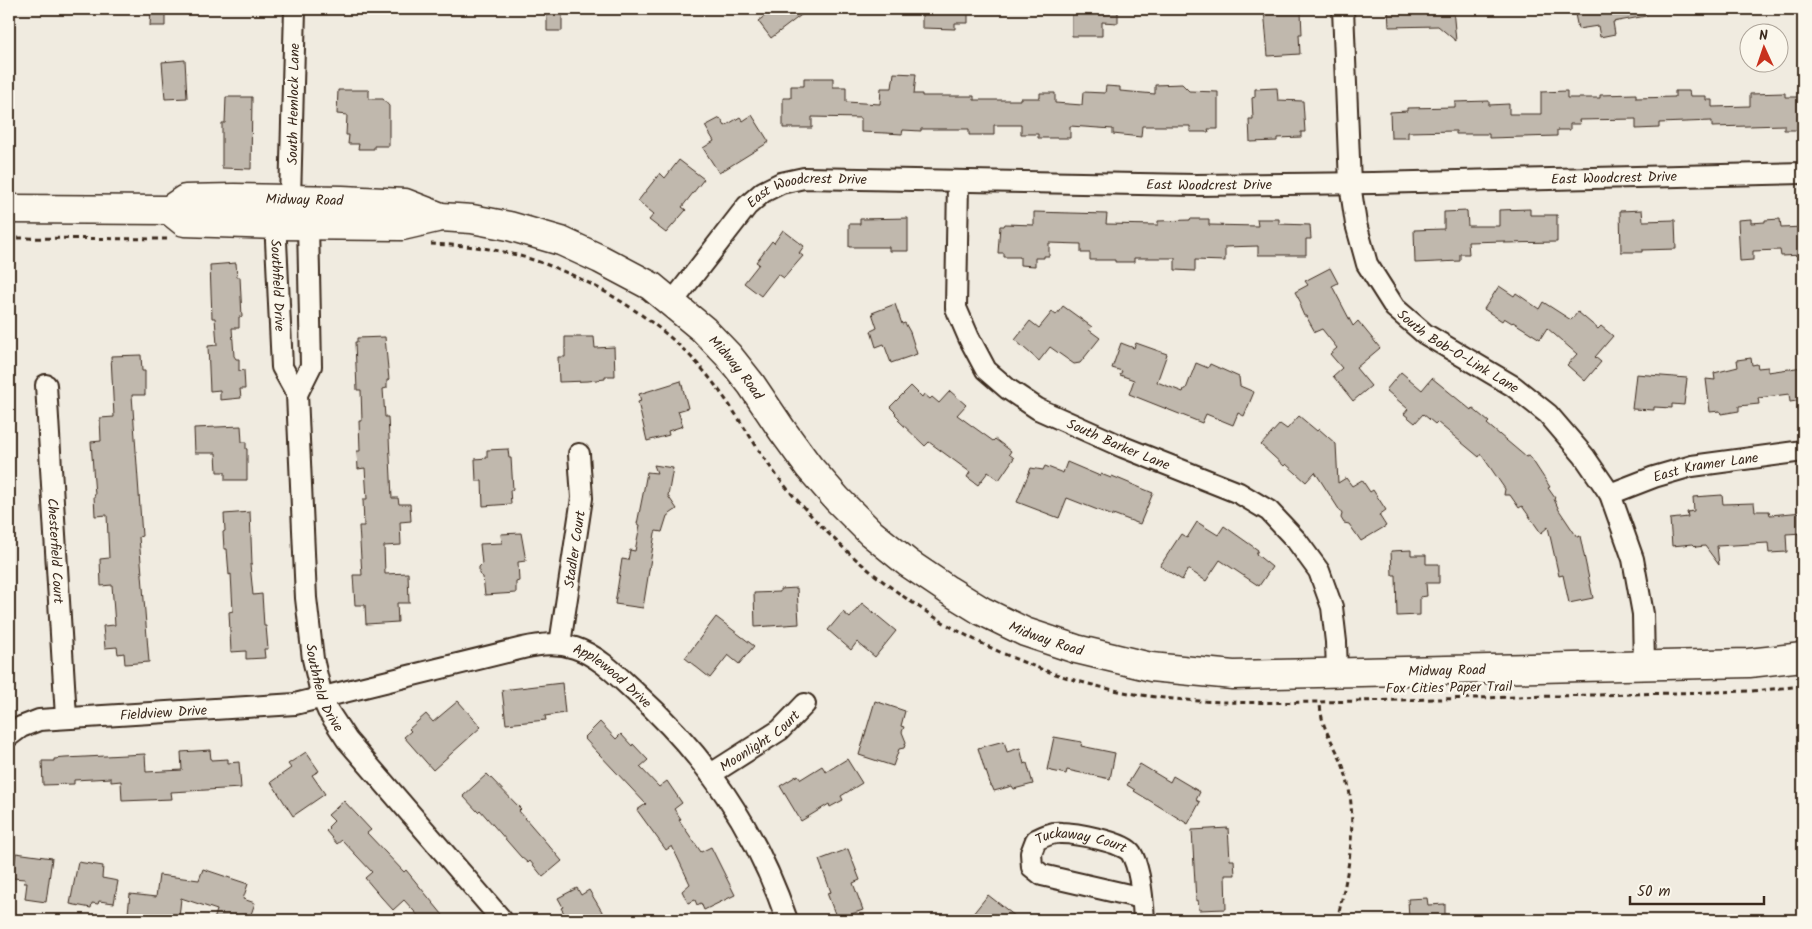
<svg xmlns="http://www.w3.org/2000/svg" width="1812" height="929" viewBox="0 0 1812 929" font-family="Kalam,sans-serif">
  <style>
    .building { fill: #c0b8ad; stroke: #3b2a1e }
    .lines { fill: none; stroke-linecap: round; stroke-linejoin: round }
    .minor-casing { stroke: #3b2a1e; stroke-width: 24 }
    .secondary-casing { stroke: #3b2a1e; stroke-width: 31 }
    .path { stroke: #3b2a1e; stroke-width: 3; stroke-dasharray: 5 4; stroke-linecap: butt }
    .minor { stroke: #fbf7ec; stroke-width: 20 }
    .secondary { stroke: #fbf7ec; stroke-width: 28 }
    .labels { text-anchor: middle; stroke-width: 5; stroke-linejoin: round; paint-order: stroke }
    .street-label { font-size: 14px; fill: #3b2a1e; stroke: #fbf7ec }
  </style>
  <rect width="100%" height="100%" fill="#f0ebe0"/>
  <filter id="ink" filterUnits="userSpaceOnUse"><feTurbulence type="fractalNoise" baseFrequency=".02" numOctaves="2"/><feDisplacementMap in="SourceGraphic" scale="10" xChannelSelector="R" yChannelSelector="G"/><feConvolveMatrix kernelMatrix="1 2 1 2 8 2 1 2 1" color-interpolation-filters="sRGB"/></filter>
  <g filter="url(#ink)">
    <!-- building -->
    <path class="building" d="M151,9H165V26H150Z
      M547,9H562V31H547Z
      M774,9H809L771,38L758,21Z
      M922,9H968V23H955V29L922,28Z
      M1072,9H1118V23L1102,22V36H1072Z
      M1264,9H1293V12H1301L1302,34H1299L1300,54L1268,56Z
      M1388,9H1453L1456,41L1438,26L1389,27Z
      M1574,9H1645L1646,16L1613,22L1615,34L1600,37L1598,26L1578,29Z
      M185,60L187,98L165,99L162,62Z
      M894,73L916,74L914,94H922V96H974V100H1020V98H1040V93H1055V103L1082,105L1083,92L1105,93L1106,86L1120,87V91L1155,94V85L1182,84L1189,91L1218,92V129H1208L1209,132H1190V126H1142L1141,137L1113,134V129L1070,126V138H1038V134H1021V125H994V135H969V129H921V131L903,130L902,134L886,133L861,132V118L812,117V128H783V98H791V86H804V78H833V87H846V102L880,104L881,88H892Z
      M1277,88L1278,100L1303,101L1305,132H1301V137L1277,138V141L1250,142L1249,119H1253L1252,98L1255,97V89Z
      M338,90H369V99H383L389,106V146H374V149H358L359,144H348L349,135H346L347,115L337,114Z
      M1567,91V98H1600V95L1636,94V98L1675,97V91H1689L1690,96H1706V100H1712V107L1750,106V94L1785,93V97H1803V130H1784V125L1712,127V121L1659,123V128L1636,129V119L1579,120L1580,124H1570V130H1557V136L1489,138V134H1456V131L1408,132V138H1391L1390,112L1407,111V108L1455,107V102L1489,101V105L1509,104V114H1541V92Z
      M226,97H252L251,169L222,168V123H225Z
      M752,115L769,142L719,173L703,148L714,141L705,126L720,118L725,126L740,117L743,121Z
      M679,160L704,179L682,207L686,210L666,233L649,220L654,214L638,201L660,173L665,178Z
      M1530,209V215H1557V242L1505,243V241L1468,242L1469,254H1460V261L1415,263L1414,230L1444,229V212L1467,211L1468,226H1499V210Z
      M1642,210L1643,221L1675,220L1676,249L1642,250V252H1621L1620,211Z
      M1034,212L1107,214L1106,224L1158,225V221L1190,220V219H1209V225L1258,226L1257,219H1279V224L1310,225L1311,239H1306V255H1258V246L1225,247V261L1195,260V271L1175,270V258H1134V262H1115V260H1090V253H1081V244L1049,243V256H1044V258H1035V266L1020,265V257H1004V253H998L1000,226H1004L1005,224L1034,225Z
      M908,218V251H889V247H849V224H860V219Z
      M1751,219V223L1765,222V220L1780,219L1781,228L1803,227V255L1781,256L1780,250L1753,251V260L1740,261L1738,220Z
      M783,230L804,246L799,253L803,256L784,278L778,274L761,296L744,283L759,264L756,262L772,241L774,243Z
      M236,263L237,277H240L242,317H239V328H232L234,356L236,359H239V371L244,370L245,389H240L241,398L220,400V390L210,391L208,346L217,345L215,318H212L210,265Z
      M1330,268L1338,283L1332,286L1353,326L1358,321L1380,348L1356,368L1371,386L1353,401L1333,376L1342,368L1330,354L1337,348L1322,329L1315,332L1306,316H1304L1300,307L1301,303L1295,292L1308,285L1305,281Z
      M1499,286L1514,296L1516,293L1539,309L1543,302L1571,320L1578,312L1598,329L1601,326L1613,336L1595,357L1601,362L1585,381L1567,365L1577,354L1547,328L1540,339L1513,322L1512,323L1504,318L1502,321L1484,309Z
      M895,304L902,324L905,323L910,332L917,354L891,363L884,344L876,347L871,331L877,328L872,313Z
      M1063,306L1092,327L1089,330L1100,338L1080,363L1074,364L1050,347L1039,361L1015,340L1030,321L1039,328L1052,312L1056,315Z
      M385,337L389,380H387V388L383,389L385,417H388L392,498H398L399,504H410L411,521L400,522L401,545L384,546L385,574L408,573L409,603H397L398,622L366,624L365,605H355L353,575H362L359,526H364L363,499H367L365,468L358,469L357,451H360L359,421H362L361,390H357L355,342H357V338Z
      M565,337H594L595,348L614,347L615,376H605V379L588,381L559,382L558,357H565Z
      M1121,343L1134,348L1136,343L1167,354L1157,382L1183,392L1184,389H1186L1196,363L1208,368L1210,364L1239,377L1240,386L1254,392L1244,416L1238,413L1233,425L1206,414L1202,423L1129,394L1134,380L1120,375L1122,371L1112,368Z
      M141,355L142,371H145V395H132L142,536L139,537L149,662L125,664L124,653L118,654L117,647L105,648L103,626L115,625L112,585L101,586L100,559L109,558L107,515L95,516L94,496L95,495L91,442L101,441L100,418L114,417L111,356Z
      M1751,358L1752,365L1757,364L1758,368L1768,367V372L1803,367V400L1790,402L1789,394L1758,398L1759,404L1739,406V411L1721,414L1720,411L1710,412L1706,379L1715,380L1714,373L1738,367L1737,360Z
      M1401,372L1422,390L1432,378L1471,410L1472,408L1489,422L1487,424L1526,457L1528,456L1531,458L1550,487L1548,488L1555,498L1554,499L1559,510L1577,537L1580,536L1593,598L1569,603L1563,575L1559,576L1548,527L1541,533L1522,506L1519,508L1510,495H1504L1505,489L1481,454L1479,457L1437,422L1435,424L1423,414L1415,423L1404,414L1408,409L1386,390Z
      M1636,374L1687,378L1684,405L1672,404V408L1654,407V410L1632,409Z
      M681,381L688,408L678,411L683,426L668,431L669,435L647,441L638,402L641,401L639,394Z
      M911,386L922,397L924,394L930,399L932,397L939,403L950,391L966,405L957,415L993,441L995,439L1011,451L1009,454L1014,458L999,480L988,472L978,485L967,477L970,472L929,442L925,446L898,420L900,419L895,414L896,413L890,407Z
      M1299,416L1317,431L1319,429L1336,444L1338,483L1346,478L1352,486L1362,480L1370,492L1373,490L1386,510L1379,515L1386,526L1361,541L1349,524L1344,523L1341,518L1342,514L1315,472L1306,482L1286,464L1284,466L1261,445L1280,424L1287,429Z
      M241,426L242,442H246V449H247V480H225V472H217L216,453H195L194,428Z
      M508,449L509,458H511L513,490H510L511,504L483,506L482,481H476L475,459L487,458V450Z
      M1067,462L1100,476L1101,474L1111,478L1112,476L1153,493L1140,524L1113,514V516L1067,498L1059,518L1017,502L1031,468L1043,470L1045,466L1063,473Z
      M654,465L673,468L668,496L677,509L667,516L662,532L656,531L655,533L643,608L615,604L622,559L628,560L630,550L635,551L640,525L637,524L643,494L647,472L657,473Z
      M1722,495L1723,504L1754,503L1755,511H1769L1770,515L1803,512V533L1786,534L1787,552L1769,553L1768,543L1717,546L1719,565L1705,546L1696,547L1693,544L1672,546L1670,519L1688,517L1687,512L1694,511L1693,497Z
      M250,512L252,564H250L253,595L262,594L264,626H266L268,649H264L265,658L246,659V651L231,652L229,612L233,611L231,574L229,575L227,549H224L223,532L225,531L224,514Z
      M1197,522L1218,535L1224,526L1258,550L1256,554L1272,567L1259,586L1220,560L1206,581L1188,569L1182,580L1160,566L1181,534L1187,538Z
      M521,533L526,561L518,562L519,581L516,582V593L485,595L483,577L479,574V567L482,564L480,544L502,543L501,534Z
      M1411,550V555H1426V564H1439V583H1426L1427,596L1420,597V615L1397,616L1396,575H1392L1391,551Z
      M797,588L799,624L755,627L754,593L780,592V589Z
      M862,603L896,631L875,657L857,642L851,650L828,630L843,612L850,618Z
      M716,617L754,646L739,664L728,655L710,678L685,658Z
      M562,683L565,713L545,716L546,720L506,724L502,690Z
      M458,701L481,727L433,770L404,737L411,731L409,729L426,714L433,722Z
      M875,701L905,711L901,726L904,727L902,732L906,742L904,748L899,749L893,766L859,755Z
      M600,722L616,739L621,734L632,746L633,744L648,760L640,767L659,787L667,781L682,803L674,809L681,819L679,820L701,852L711,847L735,895L704,910L701,903L697,905L695,900L688,903L682,891L690,884L672,846L666,850L637,810L646,804L584,738Z
      M1054,737L1082,742L1081,746L1115,753L1110,779L1067,770L1066,774L1047,770Z
      M1004,741L1007,752L1020,748L1024,764L1027,763L1033,784L1014,789L1012,786L994,791L992,786H991L986,771H985L978,748Z
      M210,750L211,760L228,759V763L239,762L241,788L171,792L172,799L122,801L121,781L111,782V778L74,780V784L43,785L42,761H54V759L65,758L145,754L146,772L182,770L181,752Z
      M306,752L319,771L312,775L325,794L293,816L271,782L291,768L288,764Z
      M847,759L862,783L841,796L843,800L830,807L829,804L801,821L780,786L798,775L801,779L822,766L826,772Z
      M1140,764L1170,782L1173,776L1200,792L1196,800L1200,802L1188,824L1134,791L1135,790L1127,785Z
      M487,774L521,809L519,811L562,861L543,877L530,861L528,863L521,857L480,810L478,812L463,796Z
      M344,801L371,830L367,833L404,872L406,870L447,920H422L404,900L393,910L382,898L365,878L372,872L342,840L337,844L326,831L329,828L328,827L334,821L328,815Z
      M1228,828L1230,860H1234L1235,875H1225L1226,909L1199,910L1198,900L1196,901L1192,830Z
      M848,849L860,880L853,883L863,910L837,919L827,893L831,892L819,860Z
      M16,853L52,858L46,902L25,899L27,883H24L25,879L12,878Z
      M78,862L103,866L102,878L118,881L114,903L99,901L98,904L92,903L91,908L70,904Z
      M203,869L248,884L243,899L255,903L249,920H214L217,910L181,898L179,918L161,915L160,918L128,913L130,894L156,897L159,875L199,880Z
      M577,888L581,895L589,890L607,920H568L561,908L563,907L558,898Z
      M988,895L1020,920H968Z
      M1427,898L1428,905L1445,904V920H1409L1408,899Z"/>
    <g class="lines">
      <!-- minor casing -->
      <g class="minor-casing">
        <g id="minor">
          <path id="s1" d="M295,9L290,199L276,225V241L282,367L297,394L306,598L313,659L322,697L328,711L347,740L502,920"/>
          <path id="s2" d="M1343,9L1350,184L1356,224L1367,264L1395,308L1425,334L1513,386L1548,414L1584,456L1610,494L1633,559L1643,614L1644,666"/>
          <path id="s3" d="M958,181L956,308L969,338L986,370L1008,389L1038,409L1123,447L1239,493L1269,511L1297,541L1319,571L1332,607L1336,642L1337,673"/>
          <path id="s4" d="M671,304L747,206L763,192L781,183L804,178L1196,185L1373,183L1803,173"/>
          <path id="s5" d="M46,385L66,717"/>
          <path d="M297,394L311,366L308,225L300,214"/>
          <path id="s6" d="M1610,494L1654,477L1692,466L1803,451"/>
          <path id="s7" d="M560,644L582,498L579,454"/>
          <path id="s8" d="M9,736L21,727L39,720L295,704L523,648C541,644 557,642 575,648C597,655 617,675 633,690C706,756 755,827 787,920"/>
          <path id="s9" d="M711,774L780,730L805,704"/>
          <path id="s10" d="M1142,898L1042,875L1032,867L1031,853L1036,840C1044,836 1052,832 1061,833C1075,833 1124,842 1131,853C1140,867 1143,902 1144,920"/>
        </g>
      </g>
      <!-- secondary casing -->
      <g class="secondary-casing">
        <g id="secondary">
          <path id="s11" d="M9,209L169,210L185,199L234,198L342,200L405,203L441,217L472,219L509,226L561,241L600,259L651,286L704,330L728,355L751,384L782,430L809,467L837,499L871,533L908,563L948,590L982,611L1025,632L1076,649L1151,667L1233,675L1749,663L1803,657"/>
          <path d="M169,210L184,222L276,225L402,226L441,217"/>
        </g>
      </g>
      <!-- path -->
      <path class="path" d="M9,238L169,239
        M431,244C453,245 477,246 499,251C576,266 668,321 715,385C735,411 752,441 771,468C789,492 809,514 830,535C912,616 1022,675 1135,694C1197,704 1258,703 1320,702
        M1337,920C1349,872 1360,814 1343,766C1334,741 1321,731 1320,702L1752,691L1803,686"/>
      <!-- minor -->
      <use href="#minor" class="minor"/>
      <!-- secondary -->
      <use href="#secondary" class="secondary"/>
    </g>
  </g>
  <g class="labels">
    <!-- street labels -->
    <g class="street-label">
      <text transform="translate(293 104) rotate(-89)" y="5">South Hemlock Lane</text>
      <text dy="5" stroke="none"><textPath href="#s4" startOffset="999">East Woodcrest Drive</textPath></text>
      <text dy="5" stroke="none"><textPath href="#s4" startOffset="594">East Woodcrest Drive</textPath></text>
      <text dy="5" stroke="none"><textPath href="#s4" startOffset="189">East Woodcrest Drive</textPath></text>
      <text dy="5" stroke="none"><textPath href="#s11" startOffset="299">Midway Road</textPath></text>
      <text dy="5" stroke="none"><textPath href="#s1" startOffset="280">Southfield Drive</textPath></text>
      <text dy="5" stroke="none"><textPath href="#s2" startOffset="386">South Bob-O-Link Lane</textPath></text>
      <text dy="5" stroke="none"><textPath href="#s11" startOffset="780">Midway Road</textPath></text>
      <text dy="5" stroke="none"><textPath href="#s3" startOffset="349">South Barker Lane</textPath></text>
      <text dy="5" stroke="none"><textPath href="#s6" startOffset="100">East Kramer Lane</textPath></text>
      <text dy="5" stroke="none"><textPath href="#s7" startOffset="96">Stadler Court</textPath></text>
      <text dy="5" stroke="none"><textPath href="#s5" startOffset="166">Chesterfield Court</textPath></text>
      <text dy="5" stroke="none"><textPath href="#s11" startOffset="1200">Midway Road</textPath></text>
      <text dy="5" stroke="none"><textPath href="#s11" startOffset="1605">Midway Road</textPath></text>
      <text dy="5" stroke="none"><textPath href="#s8" startOffset="625">Applewood Drive</textPath></text>
      <text dy="5" stroke="none"><textPath href="#s1" startOffset="689">Southfield Drive</textPath></text>
      <text transform="translate(1449 687) rotate(-1)" y="5">Fox Cities Paper Trail</text>
      <text dy="5" stroke="none"><textPath href="#s8" startOffset="159">Fieldview Drive</textPath></text>
      <text dy="5" stroke="none"><textPath href="#s9" startOffset="59">Moonlight Court</textPath></text>
      <text dy="5" stroke="none"><textPath href="#s10" startOffset="190">Tuckaway Court</textPath></text>
    </g>
  </g>
  <!-- margin -->
  <rect width="1812" height="929" fill="none" stroke="#fbf7ec" stroke-width="30"/>
  <rect x="15" y="15" width="1782" height="899" fill="none" stroke="#3b2a1e" stroke-width="2" filter="url(#ink)"/>
  <!-- north arrow -->
  <g transform="translate(1764 48) rotate(357)"><circle r="24" fill="#fbf7ec" stroke="#aea59a"/>
  <path d="M0-4L9 19L0 12L-9 19Z" fill="#c8321e"/>
  <text y="-8" font-size="14" font-weight="bold" text-anchor="middle" fill="#3b2a1e">N</text>
  </g>
  <!-- scale -->
  <path d="M1630 896v8h134v-8" fill="none" stroke="#3b2a1e" stroke-width="2.5"/>
  <text x="1637" y="896" font-size="15" fill="#3b2a1e" stroke="#fbf7ec" stroke-width="4" paint-order="stroke">50 m</text>
</svg>
